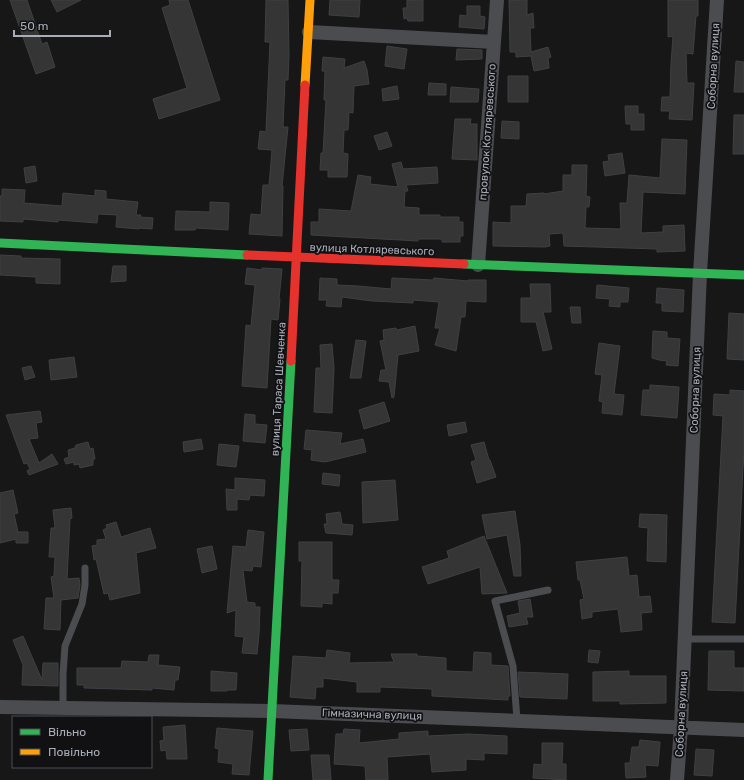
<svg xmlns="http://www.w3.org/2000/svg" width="744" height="780" viewBox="0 0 744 780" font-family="Rubik,sans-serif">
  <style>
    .building { fill: #353536; stroke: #3f4043 }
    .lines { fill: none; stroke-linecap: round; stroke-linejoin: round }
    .lane { stroke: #4b4c50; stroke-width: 7 }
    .street { stroke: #4b4c50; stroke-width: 14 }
    .fast { stroke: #30b455; stroke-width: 9 }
    .slow { stroke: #ff9f0a; stroke-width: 9 }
    .jam { stroke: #e5322d; stroke-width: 9 }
    .labels { text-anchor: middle; stroke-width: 3.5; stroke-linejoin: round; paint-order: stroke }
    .street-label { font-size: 11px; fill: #a8adb8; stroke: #111113 }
  </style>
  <rect width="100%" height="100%" fill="#171717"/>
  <!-- building -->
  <path class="building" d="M10,0H27L42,44L47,42L55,67L36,74Z
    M51,0H81L57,12Z
    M169,0H188L220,100L159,119L153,99L187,88L162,8L170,5Z
    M266,0H288L289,55L288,80H285L283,127H288L282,186H283L282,236L249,234L251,214L261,215L263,185H269L272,150L258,149L260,131L266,132L270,42H265Z
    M330,0H360L359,17L329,15Z
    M407,0H423V21H408L407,18L404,19L403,8H407Z
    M509,0H527V15L533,13L534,28H530L531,52L548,47L551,57L548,58L549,68L534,71L531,56L516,57V52H510Z
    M668,0H698V16H696L693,54L686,53L687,83H694L692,120L669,119L670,111H661L662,97H670L671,64L673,36L668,37Z
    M467,6H480V16L485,17L484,29L459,27L460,15L467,16Z
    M387,46L407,49L404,69L385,66Z
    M457,49L482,50V59L456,60Z
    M323,57L345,59L344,68L364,61L367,70L369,84L354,86L353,113L349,112L348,130H344L343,153L348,154L347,177H328V170H320L321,153H323L326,100H324L325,71H322Z
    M736,61L744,62V92H734Z
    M508,76H528V102H508Z
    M429,83L446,84V95H428Z
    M397,86L399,99L383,101L382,89Z
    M451,87L479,89L478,102H450Z
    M625,106H638V114H644V130H631V124H626Z
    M734,115H744V154H733Z
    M455,119H471L470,124H477V160L452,159Z
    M502,121L519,122V139L501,138Z
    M387,132L392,146L379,150L374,136Z
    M662,139L687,140L685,194L643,192L641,233L663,232V226L684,225L685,251L657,252V249L564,246L563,233L549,234L550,246L545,247L493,246V222L511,223V206H526L527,194L544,193V194L563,191V175H572V165H587L586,196L590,197L589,207H586L585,228L621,229L620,203H627L629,175L660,178Z
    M622,153L625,173L605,176L603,162L609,161L608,155Z
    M401,162L403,169L437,167L438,183L406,185L408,191H405L404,207L419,208V215H440V217H459V222H463V236H460V242H442V239H418V241L311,235V222H319V209L351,211L358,175L371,177L370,184L398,187L392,164Z
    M35,166L37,181L26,183L24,168Z
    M2,189L25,190L24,203L62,206L63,193L95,196V190L106,191V199L138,202L136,215H141L140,217L153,218L152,229L139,228V229L116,227L117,215L98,214L97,223L58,220V222L23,219V222L0,221V196H2Z
    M210,202L229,203L228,230L196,228L195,230H175L176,211L210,212Z
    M0,255L21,256V258L60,259V284L36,283V277L0,275Z
    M113,266H126V281L111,282Z
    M247,268L262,270V268L282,269L279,299H280L278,320L271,319L267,388L242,386L246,325L251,326L255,285L245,284Z
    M320,278L337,279V285L358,286L391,289L392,278L433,280L434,278L468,281V280H486V302L466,301L465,317H461L456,351L435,345L440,328H435L439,302L413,300V303L372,301L342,297L341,307L326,306L327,300H319Z
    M530,284H550L551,312H543L552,349L543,351L536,322H521V298H531Z
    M597,285L629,288L628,302H620V307L609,306L610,299L596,298Z
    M657,288L684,290L683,312L662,311V303H656Z
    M570,307H580L581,323H572Z
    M729,313L744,314V360L727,359Z
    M415,326L419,351L398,355L394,397L392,398L389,382L379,381L381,370H386L380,341L384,340L383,330L396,328L397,330Z
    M653,331L667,332V338L680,339L678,366L666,365L667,361L659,360L652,358Z
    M356,340L366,341L361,378H350Z
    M599,343L620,346L614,394L624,395L622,415L602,413L603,402L599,401L602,375L595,374Z
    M332,344L334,368L332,413L314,412L316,368H321L320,345Z
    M74,357L77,377L51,380L49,360Z
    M31,366L35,377L25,380L22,368Z
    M650,385L679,387L677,418L641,415L643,390H650Z
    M730,390L744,391V449L735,623L712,622L723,416L713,415L714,394L730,395Z
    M384,402L390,421L364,429L359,410Z
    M40,411L42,422L36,423L38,438L29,439L39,463L52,454L58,464L29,475L27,471L30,469L27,463L24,464L6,415Z
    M245,414L255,415V424L267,425L265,443L243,441Z
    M465,422L467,432L449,436L447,425Z
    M306,430L342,433L340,444L363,439L366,452L325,462L311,460L312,450L304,449Z
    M201,439L203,449L184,452L183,442Z
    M88,442L90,449L93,448L95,459H93V465L80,468L79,464L74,465V462L66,464L64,459L69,457L68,450L75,448L76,445Z
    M484,442L489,460H490L496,477L477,483L471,462L476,460L471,445Z
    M219,444L239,446L236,467L217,465Z
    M323,473L340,475L339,486L322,484Z
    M235,478L265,480L264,496L250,495L249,500L237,499V510H227L226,489L235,490Z
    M395,480L398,520L363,523L362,482Z
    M13,490L18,513L14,514L18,532H28V543H16V539L0,543V493Z
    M71,508L72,518L70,519L67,579L79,578L80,585L78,598L61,600L60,630L44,629L46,598H54L51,577L54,576L55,557H49L51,528H55L53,510Z
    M515,511L520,545L521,576H514L507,535L487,539L482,515Z
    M340,512L342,524L353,525L352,535L326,533L324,524H327L326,514Z
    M640,514L667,515L666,562L647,561L648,528L639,527Z
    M116,522L121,537L150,528L156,548L136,553L140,593L110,600L108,593L104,594L96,559L94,560L92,546L97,545V540L106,539L103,530L107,528L106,525Z
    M248,530L264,532L261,567L253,566L252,571L243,570L247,602L255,603V607H260L259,634L257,654L242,653L244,637L235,636L236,610L227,613L233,546L246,547Z
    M484,536L507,593L482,594L480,567L428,584L422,567L449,558L447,551Z
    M299,542H332V580H339L338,593H332V604L322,603V607L301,606L302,561H299Z
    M212,546L217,569L202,573L197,549Z
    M627,557L629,576L637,575L639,597L650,596L652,612L641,613L642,630L621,632L618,609L592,612V617L582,619L580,600L584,599L580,580H578L576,562Z
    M530,599L533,617H526L528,624L509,627L507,616L520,613L518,601Z
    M23,636L42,680L43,663H58V686L22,685L23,665L13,640Z
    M327,650L350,653L349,663L394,662L391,654H417V656L446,658V671L473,672L474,652L491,653V665L508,666L510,696H508V700L432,696V689L380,687V692H357V682L323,678V687H316L315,699L290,697L293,656L326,658Z
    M589,650L600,651L598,663L588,662Z
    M709,651H734V668H744V691L708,690Z
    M149,655H159L158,665L180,667L178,680H175L174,690L152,688V690L84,688V685H77V668H121L122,661L148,662Z
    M211,671L237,673L236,690H227V691H211Z
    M629,671V676H666V703L620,704V701H593V672Z
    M518,672L568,674L567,699L520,697Z
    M185,725L187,759H167L166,750L161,751L160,741L164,740L163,727Z
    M217,728L253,731L249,775L232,774L233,764L218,762L219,749L215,748Z
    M307,729L309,750L291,751L289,730Z
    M344,729L360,730L359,743L399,739V733L428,731V736L468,734L507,736V754L484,753V760L466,759V770L432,772L430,754L387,757L388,780H366L365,766L334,764L336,734H343Z
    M640,740L660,742L658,766L645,765L646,777L626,778L625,763H630L632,747H639Z
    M542,743H563L562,764H566V780L533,778L534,764L542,765Z
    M696,749L714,750L712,776L694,775Z
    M311,755H329L331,780H313Z"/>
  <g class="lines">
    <!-- lane -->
    <path class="lane" d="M685,639H744
      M63,708V674L65,646L82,604L85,585V568
      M517,720L513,666L495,601L548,590"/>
    <!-- street -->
    <path class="street" d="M309,32L494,42
      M478,265L497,0
      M0,707L272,711L744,730
      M677,780L681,727L700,273L717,0"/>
    <!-- fast -->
    <path class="fast" d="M0,243L247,255
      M464,264L744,275
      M268,780L291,361"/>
    <!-- slow -->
    <path class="slow" d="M305,85L310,0"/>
    <!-- jam -->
    <path class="jam" d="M247,255L464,264
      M291,361L305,85"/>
  </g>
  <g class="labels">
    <!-- street labels -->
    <g class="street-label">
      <text transform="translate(713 66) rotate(-87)" y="4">Соборна вулиця</text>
      <text transform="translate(487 132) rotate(-86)" y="4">провулок Котляревського</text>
      <text transform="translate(372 249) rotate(2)" y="4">вулиця Котляревського</text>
      <text transform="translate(278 389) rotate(-87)" y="4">вулиця Тараса Шевченка</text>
      <text transform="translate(695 390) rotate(-88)" y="4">Соборна вулиця</text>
      <text transform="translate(372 714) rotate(2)" y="4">Гімназична вулиця</text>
      <text transform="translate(681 714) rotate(-87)" y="4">Соборна вулиця</text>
    </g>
  </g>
  <!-- legend -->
  <rect x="12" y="716" width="140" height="52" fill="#111113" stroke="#4d4f55"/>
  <rect x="20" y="729" width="20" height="6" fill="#30b455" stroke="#4d4f55"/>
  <text x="48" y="736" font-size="12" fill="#a8adb8">Вільно</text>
  <rect x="20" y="749" width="20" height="6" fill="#ff9f0a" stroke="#4d4f55"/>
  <text x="48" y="756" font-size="12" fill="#a8adb8">Повільно</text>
  <!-- scale -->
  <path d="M14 30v6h96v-6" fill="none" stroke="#a8adb8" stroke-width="2"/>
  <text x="20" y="30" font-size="12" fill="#a8adb8" stroke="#111113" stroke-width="3" paint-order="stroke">50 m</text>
</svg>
